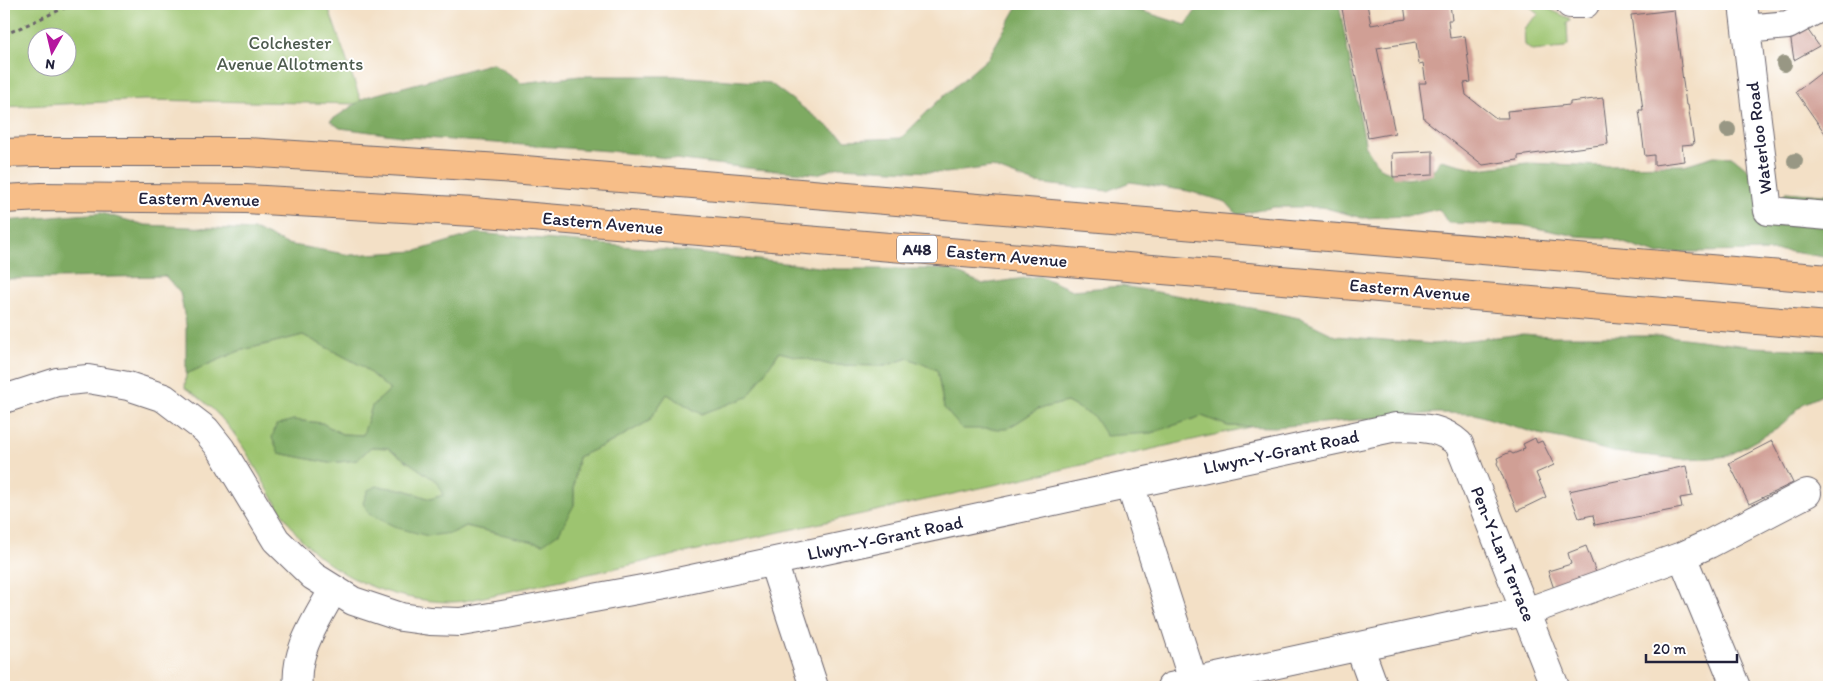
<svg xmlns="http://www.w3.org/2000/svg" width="1833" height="691" viewBox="0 0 1833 691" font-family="Itim,sans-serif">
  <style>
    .green { fill: #9dc470; stroke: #607356; fill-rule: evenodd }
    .forest { fill: #7eaa62; stroke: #50664e }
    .building { fill: #d09f95 }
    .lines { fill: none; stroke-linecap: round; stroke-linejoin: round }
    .minor-casing { stroke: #6b646c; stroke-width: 30 }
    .highway-casing { stroke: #6b646c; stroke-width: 30 }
    .path { stroke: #6b646c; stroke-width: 3; stroke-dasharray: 4 4; stroke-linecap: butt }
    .minor { stroke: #fff; stroke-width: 28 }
    .highway { stroke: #f7be88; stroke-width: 28 }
    .tree { fill: #989784 }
    .labels { text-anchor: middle; stroke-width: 4; stroke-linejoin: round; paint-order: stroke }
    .shield { fill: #fff; stroke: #646476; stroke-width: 1 }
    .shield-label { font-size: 16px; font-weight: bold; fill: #22223b }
    .park-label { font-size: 18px; fill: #4d5b4e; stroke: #fff }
    .street-label { font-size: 18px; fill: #22223b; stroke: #fff }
  </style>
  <rect width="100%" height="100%" fill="#fff"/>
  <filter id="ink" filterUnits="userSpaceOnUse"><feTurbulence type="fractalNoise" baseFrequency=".02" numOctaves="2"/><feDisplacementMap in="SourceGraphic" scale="10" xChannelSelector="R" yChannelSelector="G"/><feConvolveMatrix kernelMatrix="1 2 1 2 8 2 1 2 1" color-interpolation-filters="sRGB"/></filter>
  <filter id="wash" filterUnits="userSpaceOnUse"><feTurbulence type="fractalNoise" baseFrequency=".0096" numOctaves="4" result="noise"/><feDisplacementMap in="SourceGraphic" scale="20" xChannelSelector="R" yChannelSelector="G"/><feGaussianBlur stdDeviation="1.12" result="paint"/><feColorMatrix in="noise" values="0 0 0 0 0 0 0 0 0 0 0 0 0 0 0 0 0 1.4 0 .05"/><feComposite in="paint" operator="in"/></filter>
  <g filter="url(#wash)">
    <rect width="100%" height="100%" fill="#f3e0c6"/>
    <!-- green -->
    <path class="green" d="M4,4H327L362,104L144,100L4,107ZM38,38H68V68H38Z
      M1532,4H1537L1569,18L1570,21L1567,23L1568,45L1565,48L1532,51L1525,45L1524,28L1539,14L1531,8Z
      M303,335L362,366L390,390L372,406L364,435L342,434L322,423L293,420L279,453L329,463L357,460L371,447L388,448L436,481L444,495L430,499L405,490L452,533L466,526L499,534L574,505V483L578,457L613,441L649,421L667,394L701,414L774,360L779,352L831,365L885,366L908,358L937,370L944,408L1007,429L1038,409L1067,402L1094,417L1151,433L1202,416L1228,426H1254L994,485L484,597C474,599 463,602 453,602C392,602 323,575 288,522C253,471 241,423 185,388L186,374L239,351Z"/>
    <!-- forest -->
    <path class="forest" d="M1019,4H1133L1135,9L1186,25L1200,4H1339L1366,148L1380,168L1407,179L1430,175L1441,160L1478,169L1527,163L1605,166L1684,165L1714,156L1733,157L1749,170L1758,190L1778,202L1786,192L1822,195L1829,193V256L1824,257L1785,251L1685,252L1656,254L1609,238L1577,236L1521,225L1448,223L1439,209L1407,216L1362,218L1322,207H1274L1238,215L1226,202L1188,191L1130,182L1108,191L1035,183L992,167L946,173L840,167L817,174L756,169L610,151L409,137L340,128L330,121L366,97L493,63L521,83L580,76H675L770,83L846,140L901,138L937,102L988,58Z
      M101,213L145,225L256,230L287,244L351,255L416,251L477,233L688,252L836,269H949L983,284L1040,276L1072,290L1122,286L1257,309L1299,318L1336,336L1434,344L1523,334L1550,336H1668L1754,347L1829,351V392L1803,404L1777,429L1728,456L1710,458L1681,459L1613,452L1565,439L1538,434L1475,414L1437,413L1275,427L1228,426L1202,416L1151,433L1106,436L1094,417L1067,402L1038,409L1007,429H962L944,408L937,370L908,358L885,366L831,365L779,352L748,397L701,414L667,394L649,421L613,441L578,457L574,483V505L559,533L543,544L466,526L452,533L428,536L398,528L369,514L363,503L368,490L377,486L405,490L430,499L443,495L436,481L388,448L371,447L357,460L329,463L279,453L272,438L276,425L293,420L322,423L342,434L363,435L372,406L390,390L362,366L303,335L239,351L186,374V325L180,292L165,276L4,279V221Z"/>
    <g id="blocks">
      <!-- building -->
      <path class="building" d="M1341,4H1367L1371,25L1406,19L1404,4H1450L1452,20H1448L1450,38L1465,36L1471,82L1464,83L1466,95L1496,118H1508L1507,111L1570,105V102L1603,98L1608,144L1518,156V160L1483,165L1424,119L1419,83H1426L1423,63L1419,64L1416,42L1377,48L1395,133L1368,138Z
        M1674,10L1686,105H1688L1694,144L1682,145L1684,161L1654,165V155L1645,156L1639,110H1643L1631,15Z
        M1805,26L1819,46L1794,60L1790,34Z
        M1827,68L1829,70V139L1796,92Z
        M1433,151V175L1393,177L1392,153Z
        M1535,438L1537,443L1542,441L1554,465L1536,473L1546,497L1517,511L1497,463L1498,461L1497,458L1510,452L1513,454L1523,450L1522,449L1525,448L1523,444Z
        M1772,441L1793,483L1749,504L1729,463Z
        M1686,466L1692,496L1680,498L1682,508L1595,525L1593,515L1579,518L1569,491Z
        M1586,546L1598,578L1555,592L1548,571L1571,564L1568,553Z"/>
    </g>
  </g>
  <g filter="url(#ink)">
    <use href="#blocks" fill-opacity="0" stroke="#6b646c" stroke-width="1"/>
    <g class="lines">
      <!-- minor casing -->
      <g class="minor-casing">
        <path id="minor" d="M1570,4H1585
          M1743,4L1768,211L1829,216
          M1746,29L1788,25L1827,4
          M4,399L57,382L88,379L128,386L164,398L206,430L221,449L276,540L313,576L353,601L401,617L430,621L461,622L502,615L664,585L1396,427C1422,428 1439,426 1459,444L1555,687
          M1130,484L1195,687
          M1682,556L1736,687
          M773,562L814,687
          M1359,646L1374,687
          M298,687C294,651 317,620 333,590
          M1171,687L1481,620L1526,612L1682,556L1709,544L1807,493"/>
      </g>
      <!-- highway casing -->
      <g class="highway-casing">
        <path id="highway" d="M4,153L34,152H246L501,168L1829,279
          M4,199L41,197L246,199L474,212L1829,326"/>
      </g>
      <!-- path -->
      <path class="path" d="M4,35L73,4"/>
      <!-- minor -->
      <use href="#minor" class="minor"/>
      <!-- highway -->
      <use href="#highway" class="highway"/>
    </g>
    <!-- trees -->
    <g class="tree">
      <circle cx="1784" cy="64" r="8"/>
      <circle cx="1728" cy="130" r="8"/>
      <circle cx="1795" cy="161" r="8"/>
    </g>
  </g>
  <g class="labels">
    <!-- shield labels -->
    <rect class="shield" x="897" y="235.5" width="40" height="27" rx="4"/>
    <g class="shield-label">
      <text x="917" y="255">A48</text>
    </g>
    <!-- park labels -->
    <g class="park-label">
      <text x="290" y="49">Colchester<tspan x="290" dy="21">Avenue Allotments</tspan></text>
    </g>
    <!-- street labels -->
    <g class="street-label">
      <text transform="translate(1759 138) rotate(-97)" y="6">Waterloo Road</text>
      <text transform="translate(199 199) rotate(1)" y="6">Eastern Avenue</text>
      <text transform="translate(603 223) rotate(5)" y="6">Eastern Avenue</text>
      <text transform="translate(1007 256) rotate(5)" y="6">Eastern Avenue</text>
      <text transform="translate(1410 290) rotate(5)" y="6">Eastern Avenue</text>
      <text transform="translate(1281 452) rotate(-12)" y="6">Llwyn-Y-Grant Road</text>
      <text transform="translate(885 538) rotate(-12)" y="6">Llwyn-Y-Grant Road</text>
      <text transform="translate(1503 554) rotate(68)" y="6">Pen-Y-Lan Terrace</text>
    </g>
  </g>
  <!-- margin -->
  <rect width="1833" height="691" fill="none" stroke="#fff" stroke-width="20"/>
  <!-- north arrow -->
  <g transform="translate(52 52) rotate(188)"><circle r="24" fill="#ffffff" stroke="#a7a7b1"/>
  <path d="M0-4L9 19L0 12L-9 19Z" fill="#b5179e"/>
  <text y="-8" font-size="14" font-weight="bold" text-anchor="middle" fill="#22223b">N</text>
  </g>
  <!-- scale -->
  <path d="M1646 654v8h91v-8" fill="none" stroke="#22223b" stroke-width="2.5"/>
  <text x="1653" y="654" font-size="15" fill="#22223b" stroke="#ffffff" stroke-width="4" paint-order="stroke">20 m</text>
</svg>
